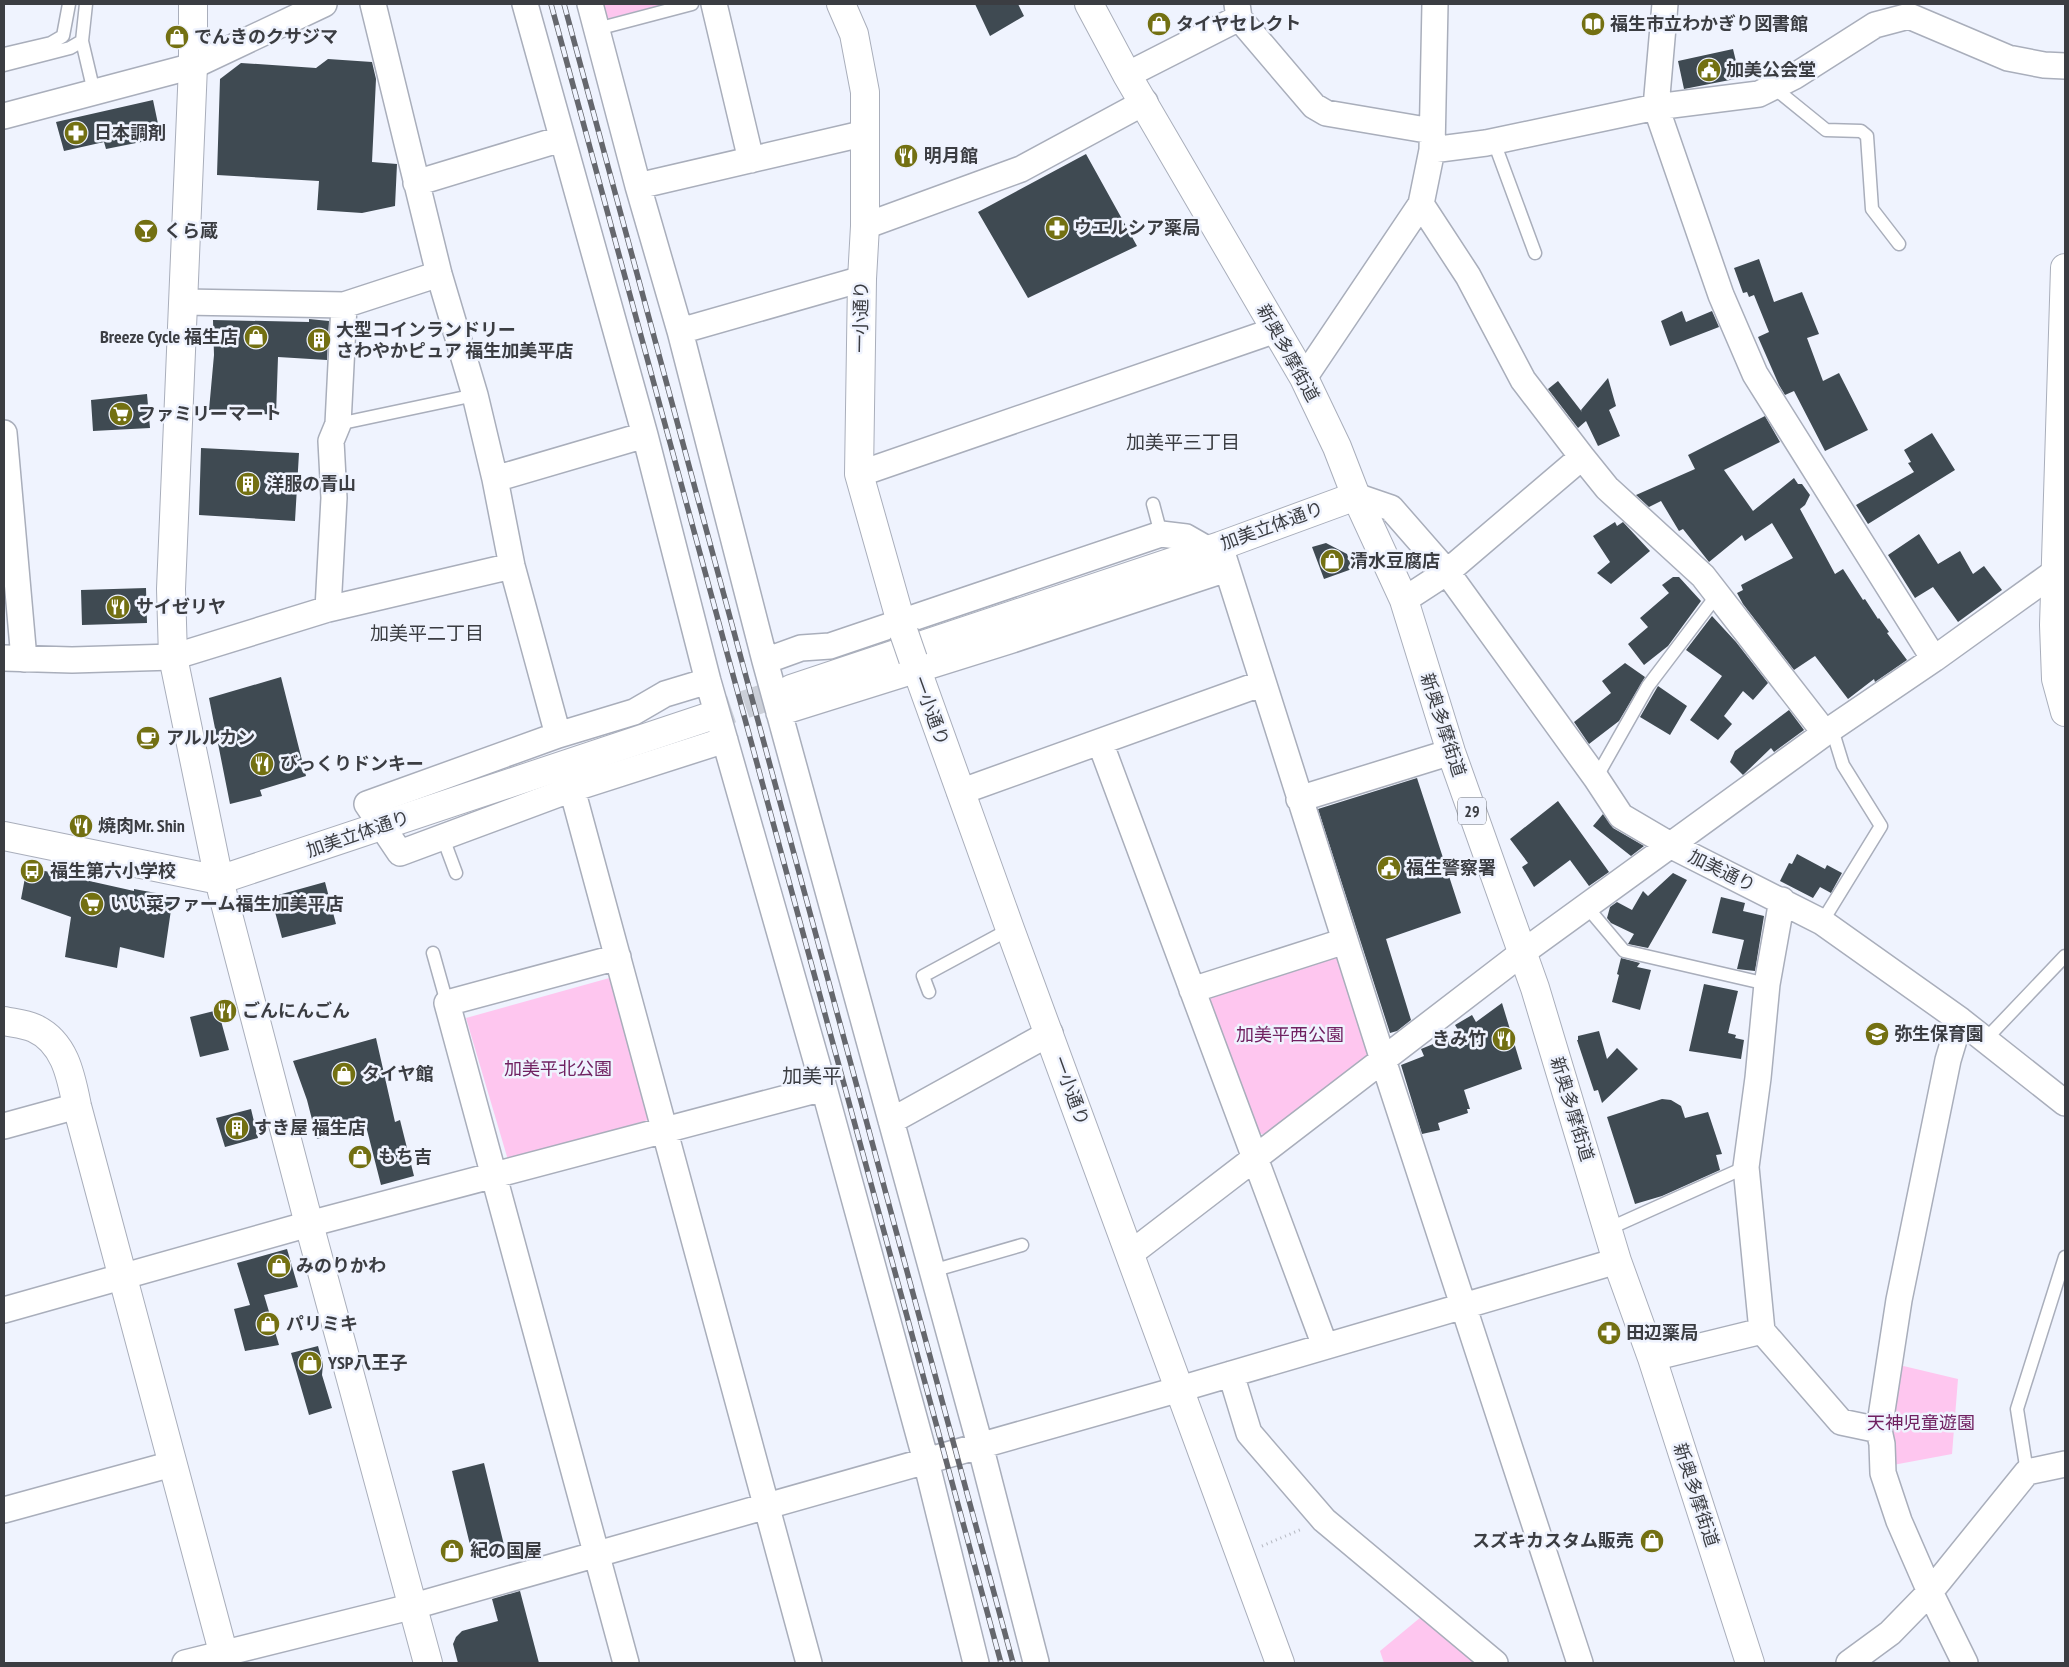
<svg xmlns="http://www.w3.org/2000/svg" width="2069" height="1667" viewBox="0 0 2069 1667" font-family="'PT Sans Narrow','Noto Sans JP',sans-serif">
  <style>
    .green { fill: #fec6ef }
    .building { fill: #3f4a52 }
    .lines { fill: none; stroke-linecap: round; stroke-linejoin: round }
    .tertiary-tunnel { stroke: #cbcfd8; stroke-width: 28; stroke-dasharray: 28 14; stroke-linecap: butt }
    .service-casing { stroke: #a9aebb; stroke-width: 15 }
    .minor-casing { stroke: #a9aebb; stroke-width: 28 }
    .tertiary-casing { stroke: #a9aebb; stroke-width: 30 }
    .primary-casing { stroke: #a9aebb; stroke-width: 30 }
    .path { stroke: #b5b8c1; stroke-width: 3; stroke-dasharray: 1 4; stroke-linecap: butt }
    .service { stroke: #fff; stroke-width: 12 }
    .minor { stroke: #fff; stroke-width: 25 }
    .tertiary { stroke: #fff; stroke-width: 28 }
    .primary { stroke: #fff; stroke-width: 28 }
    .rail-casing { stroke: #65676d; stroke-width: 5.5 }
    .rail { stroke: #eff3fe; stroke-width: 4; stroke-dasharray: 11; stroke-linecap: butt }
    .tertiary-bridge-casing { stroke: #a9aebb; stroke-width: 30; stroke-linecap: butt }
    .tertiary-bridge { stroke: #fff; stroke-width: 28 }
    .labels { text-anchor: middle; stroke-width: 5; stroke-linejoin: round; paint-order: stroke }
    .shield { fill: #eff3fe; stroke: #71747a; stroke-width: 1 }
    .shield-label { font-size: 16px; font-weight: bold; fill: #3b3d42 }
    .poi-label { font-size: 18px; font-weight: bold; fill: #3b3d42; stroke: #eff3fe; text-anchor: start }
    .street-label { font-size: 18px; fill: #3b3d42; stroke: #eff3fe }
    .park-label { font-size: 18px; fill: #702161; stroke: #eff3fe }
    .neighbourhood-label { font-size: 19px; fill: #3b3d42; stroke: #eff3fe }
    .quarter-label { font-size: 20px; fill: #3b3d42; stroke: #eff3fe }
  </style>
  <rect width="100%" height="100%" fill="#eff3fe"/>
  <!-- green -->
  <path class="green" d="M595,4H665L606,19Z
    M1335,951L1346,957L1373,1047L1368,1058L1265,1135L1256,1132L1208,1002L1213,993Z
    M613,977L648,1120L508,1160L466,1018Z
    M1895,1364L1958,1379L1952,1454L1893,1465L1888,1428Z
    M1427,1612L1485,1663H1384L1380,1651Z"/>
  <!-- building -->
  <path class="building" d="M975,4H1018L1024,16L990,36Z
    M1733,49L1740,78L1684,89L1678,61Z
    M328,59L372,62L376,79L372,162L397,164L395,206L362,213L317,210L319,181L217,175L220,79L241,63L316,68Z
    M153,100L161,138L106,149L104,142L64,151L56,122Z
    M1086,154L1137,246L1028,298L978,212Z
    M1759,259L1774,302L1802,292L1819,334L1807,338L1823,381L1839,373L1868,430L1825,451L1794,391L1785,395L1779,385L1758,337L1769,332L1754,295L1749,297L1747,292L1743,293L1734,268Z
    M1682,311L1686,322L1712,311L1719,327L1670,346L1661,321Z
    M309,319L329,321L327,360L278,357L276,415L209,410L214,355L213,320L309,322Z
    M1608,378L1616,406L1609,410L1620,436L1598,446L1586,421L1578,428L1548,389L1558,381L1582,412L1581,410Z
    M147,394L150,428L93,431L91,400Z
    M1765,416L1780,442L1724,470L1753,511L1794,478L1798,484H1802L1810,495L1805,505L1800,509L1835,574L1843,569L1863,600L1865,599L1878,619L1879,618L1889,632L1887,633L1907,660L1875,682L1874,679L1848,699L1815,656L1794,670L1743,604L1737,593L1743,590L1741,585L1793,558L1772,523L1745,541L1742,535L1709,562L1683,529L1679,531L1661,501L1649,507L1636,495L1695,469L1688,455Z
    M1932,433L1955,470L1868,524L1856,505L1914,472L1908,463L1911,462L1904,450Z
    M201,448L299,453L295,521L199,515Z
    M1615,522L1617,526L1623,522L1650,551L1611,584L1597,573L1610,562L1593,536Z
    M1919,534L1938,564L1960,551L1973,574L1984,566L2002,590L1958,622L1933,587L1915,598L1888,555Z
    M1326,543L1347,554L1352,569L1324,579L1312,547Z
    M1673,577H1679L1701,601L1668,646L1644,665L1628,644L1648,627L1640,618L1669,593L1662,585Z
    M146,588L147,623L82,625L81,590Z
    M1712,616L1736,642L1768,683L1753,700L1743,691L1724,716L1732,724L1718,740L1690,720L1722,676L1686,650Z
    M1625,663L1645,677L1619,721L1589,744L1574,722L1611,693L1602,681Z
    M281,677L306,776L260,790L262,796L230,804L209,698Z
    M1658,686L1687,706L1670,735L1640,717Z
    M1789,710L1804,730L1774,752L1771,748L1743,775L1730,762L1735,751Z
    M1417,778L1461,913L1386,939L1411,1020L1397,1031L1390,1033L1318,809Z
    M1558,801L1609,872L1589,886L1570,860L1534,887L1522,867L1528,863L1510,839Z
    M1603,814L1613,828L1644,846L1631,856L1593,826Z
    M1797,854L1825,869L1827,865L1842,873L1831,893L1820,887L1813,898L1780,881L1789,863L1792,864Z
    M27,867L134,891V889L173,896L164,958L120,947L117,968L65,957L71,917L21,899Z
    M1673,873L1687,880L1648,948L1628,944L1634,934L1611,923L1607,918L1610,907L1617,902L1632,910L1643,891L1648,896Z
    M325,882L336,924L282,938L271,897Z
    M1721,897L1745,903L1743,911L1764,916L1755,971L1737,969L1744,940L1712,933Z
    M1621,958L1640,963L1637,967L1651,970L1640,1010L1612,1002L1619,975L1617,974Z
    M1704,984L1738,991L1728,1033L1736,1035L1735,1038L1744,1040L1741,1059L1689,1051Z
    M1502,1003L1522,1069L1464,1090L1470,1109H1467L1468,1113L1438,1123L1440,1130L1422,1134L1401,1065L1424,1056L1421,1049L1460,1033L1455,1025L1472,1015L1476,1022Z
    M218,1010L229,1050L200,1057L190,1017Z
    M1599,1031L1607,1059L1617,1048L1638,1069L1602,1103L1598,1090L1594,1091L1577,1040H1578V1036Z
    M376,1038L395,1122L400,1120L414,1176L381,1185L366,1126L317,1139L307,1100L293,1061Z
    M1662,1099L1671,1100L1681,1106L1685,1118L1708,1112L1722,1154L1716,1155L1720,1170L1662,1196L1635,1204L1607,1117Z
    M251,1109L258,1138L225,1147L216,1118Z
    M287,1249L298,1287L264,1295L279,1345L245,1351L234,1309L250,1305L237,1263Z
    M318,1346L323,1364L322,1375L332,1408L309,1415L291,1353Z
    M484,1463L504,1545L472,1553L452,1471Z
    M520,1591L539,1663H458L453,1644L456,1637L462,1631L498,1621L492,1599Z"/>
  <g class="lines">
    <!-- tertiary-tunnel -->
    <path class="tertiary-tunnel" d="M705,718L791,689"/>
    <!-- service casing -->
    <g class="service-casing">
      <path id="service" d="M86,4L82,41L94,92
        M597,29L692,4
        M4,54L51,43L63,36L69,4
        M4,65L70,48L82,41
        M1773,87L1826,130L1861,131L1867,136L1872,209L1899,244
        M1494,142L1535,253
        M338,424L475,395
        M1153,504L1161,534
        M1596,778L1648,686L1717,595
        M443,838L456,873
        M1587,907L1624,951L1767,984
        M1822,922L1881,826L1843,765L1835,739L1825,733
        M433,953L447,1003
        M929,992L923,976L1010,929
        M1984,1041L2065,956
        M1608,1229L1746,1167
        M932,1271L1022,1245
        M2027,1472L2017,1409L2065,1257"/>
    </g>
    <!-- minor casing -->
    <g class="minor-casing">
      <path id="minor" d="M373,4L439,274L475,395L495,479L512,566L558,735
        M525,4L645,435L708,681L824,1088L926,1461L976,1663
        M590,4L638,186L680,331L765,661L980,1445L1036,1662
        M714,4L751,160
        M1237,4L1239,18L1314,106L1326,113L1432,131
        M1665,4L1656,107L1721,295L1755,374L1934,659
        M1127,75L1239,18
        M4,116L193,66L324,4
        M1432,150L1486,143L1656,107L1759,94L1795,76L1875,25L1909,16L2008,58L2044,65L2065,66
        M416,183L561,139
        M638,186L866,133
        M1421,204L1468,276L1523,380L1582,457L1607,488L1703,576L1825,733
        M865,226L1021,169L1145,102
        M183,302L344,305L439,274
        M680,331L862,279
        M1304,378L1421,204L1432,150L1435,4
        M4,433L24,659
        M859,474L1276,330
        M495,479L645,435
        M1356,496L1391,508L1447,572L1596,778L1621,816L1672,846L1822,922L1960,1020L2065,1103
        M1220,546L1383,1060L1580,1663
        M1404,600L1447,572L1582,457
        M328,609L334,498L331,441L338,424L344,305
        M4,658L72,660L173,657L328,609L512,566
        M765,661L801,648L830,646L1161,534L1186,537L1207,549
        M708,681L665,694L634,712L558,735L367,804L400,853L572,789L725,740
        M779,713L1009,641L1227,569
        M1100,742L1325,1346
        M572,789L809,1663
        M960,792L1263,683
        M1299,799L1451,752
        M1782,900L1767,984L1758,1078L1746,1167L1762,1331L1841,1422L1879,1430
        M618,957L447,1003L626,1663
        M1192,990L1345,941
        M1960,1020L1948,1060L1899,1300L1879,1430L1882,1444L1883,1473L1899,1521L1930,1592L1965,1663
        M891,1121L1050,1033
        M4,1126L77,1106
        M1130,1254L1522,953L1825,733L1934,659L2055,572
        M4,1310L309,1224L824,1088
        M1652,1358L1762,1331
        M1231,1374L1249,1433L1324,1520L1495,1663
        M4,1510L172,1464
        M185,1663L414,1606L1180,1389L1617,1261
        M1849,1663L1890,1633L1930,1592L2027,1472L2065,1464"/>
    </g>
    <!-- tertiary casing -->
    <g class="tertiary-casing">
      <path id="tertiary" d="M193,4V66L171,589L173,657L219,880L309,1224L428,1663
        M841,4L854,34L865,92V226L862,279L859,474L904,633
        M913,659L1010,929L1280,1663
        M791,689L1220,546L1356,496
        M4,836L219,880L705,718
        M4,1021C13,1023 25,1024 34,1028C65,1042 71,1076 77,1106L226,1663"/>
    </g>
    <!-- primary casing -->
    <g class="primary-casing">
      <path id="primary" d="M1089,4L1127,75L1304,378L1337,447L1356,496L1404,600L1451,752L1535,988L1617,1261L1652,1358L1750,1663
        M2065,268L2054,625L2056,679L2065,712"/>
    </g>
    <!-- path -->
    <path class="path" d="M1262,1546L1302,1529"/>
    <!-- service -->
    <use href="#service" class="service"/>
    <!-- minor -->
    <use href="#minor" class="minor"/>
    <!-- tertiary -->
    <use href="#tertiary" class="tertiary"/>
    <!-- primary -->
    <use href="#primary" class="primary"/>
    <!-- rail casing -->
    <g class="rail-casing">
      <path id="rail" d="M551,4L1001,1663
        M564,4L1013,1663"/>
    </g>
    <!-- rail -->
    <use href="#rail" class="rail"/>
    <!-- tertiary-bridge casing -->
    <g class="tertiary-bridge-casing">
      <path id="tertiary-bridge" d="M904,633L913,659"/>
    </g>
    <!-- tertiary-bridge -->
    <use href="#tertiary-bridge" class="tertiary-bridge"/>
  </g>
  <!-- icons -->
  <defs>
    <g id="shop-disc" transform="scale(1.25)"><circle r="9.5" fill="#737012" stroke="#eff3fe"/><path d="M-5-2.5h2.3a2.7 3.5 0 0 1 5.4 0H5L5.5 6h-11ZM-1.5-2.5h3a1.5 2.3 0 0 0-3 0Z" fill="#fff"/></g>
    <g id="library-disc" transform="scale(1.25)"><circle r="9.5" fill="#737012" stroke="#eff3fe"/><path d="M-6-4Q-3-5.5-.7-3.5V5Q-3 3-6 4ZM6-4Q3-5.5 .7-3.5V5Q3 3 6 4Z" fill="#fff"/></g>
    <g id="civic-disc" transform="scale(1.25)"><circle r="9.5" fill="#737012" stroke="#eff3fe"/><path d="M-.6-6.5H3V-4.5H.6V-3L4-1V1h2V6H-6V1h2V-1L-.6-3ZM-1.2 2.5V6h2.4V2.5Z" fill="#fff"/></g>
    <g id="pharmacy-disc" transform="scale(1.25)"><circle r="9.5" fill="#737012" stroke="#eff3fe"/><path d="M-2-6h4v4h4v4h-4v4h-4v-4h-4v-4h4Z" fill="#fff"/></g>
    <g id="restaurant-disc" transform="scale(1.25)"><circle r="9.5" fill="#737012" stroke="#eff3fe"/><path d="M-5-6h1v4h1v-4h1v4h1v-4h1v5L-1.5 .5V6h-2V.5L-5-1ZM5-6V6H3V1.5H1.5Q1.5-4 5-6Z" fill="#fff"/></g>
    <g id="bar-disc" transform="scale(1.25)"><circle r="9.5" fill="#737012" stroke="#eff3fe"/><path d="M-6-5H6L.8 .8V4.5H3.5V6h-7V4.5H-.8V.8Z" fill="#fff"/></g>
    <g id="building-disc" transform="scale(1.25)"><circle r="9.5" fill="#737012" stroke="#eff3fe"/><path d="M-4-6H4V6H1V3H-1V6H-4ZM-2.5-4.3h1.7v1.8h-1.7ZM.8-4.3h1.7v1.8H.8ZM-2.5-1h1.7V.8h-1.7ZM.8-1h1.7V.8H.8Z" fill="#fff"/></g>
    <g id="supermarket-disc" transform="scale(1.25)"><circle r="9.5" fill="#737012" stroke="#eff3fe"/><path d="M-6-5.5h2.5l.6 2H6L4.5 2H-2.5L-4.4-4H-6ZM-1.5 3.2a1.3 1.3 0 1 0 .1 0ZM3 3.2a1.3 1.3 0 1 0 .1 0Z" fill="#fff"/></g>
    <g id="cafe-disc" transform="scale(1.25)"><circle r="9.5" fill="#737012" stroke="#eff3fe"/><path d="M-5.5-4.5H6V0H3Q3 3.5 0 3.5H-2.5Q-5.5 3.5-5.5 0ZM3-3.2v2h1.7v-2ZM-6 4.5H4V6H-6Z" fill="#fff"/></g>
    <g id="bus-disc" transform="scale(1.25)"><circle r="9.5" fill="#737012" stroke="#eff3fe"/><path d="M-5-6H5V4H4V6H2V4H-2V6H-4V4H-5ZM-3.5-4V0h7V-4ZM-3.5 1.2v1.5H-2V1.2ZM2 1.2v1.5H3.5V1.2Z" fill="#fff"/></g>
    <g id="school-disc" transform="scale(1.25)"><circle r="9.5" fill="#737012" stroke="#eff3fe"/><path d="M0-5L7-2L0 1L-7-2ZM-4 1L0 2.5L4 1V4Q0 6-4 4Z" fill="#fff"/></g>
  </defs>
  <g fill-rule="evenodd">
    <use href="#shop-disc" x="1159" y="24"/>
    <use href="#library-disc" x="1593" y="24"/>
    <use href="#shop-disc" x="177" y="37"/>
    <use href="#civic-disc" x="1709" y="70"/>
    <use href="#pharmacy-disc" x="76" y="133"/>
    <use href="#restaurant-disc" x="906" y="156"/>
    <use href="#pharmacy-disc" x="1057" y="228"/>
    <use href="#bar-disc" x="146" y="231"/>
    <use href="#shop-disc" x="256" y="337"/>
    <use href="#building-disc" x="319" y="340"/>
    <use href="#supermarket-disc" x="121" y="414"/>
    <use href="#building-disc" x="248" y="484"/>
    <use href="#shop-disc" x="1332" y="561"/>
    <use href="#restaurant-disc" x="118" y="607"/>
    <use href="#cafe-disc" x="148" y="738"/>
    <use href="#restaurant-disc" x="262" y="764"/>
    <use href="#restaurant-disc" x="81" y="826"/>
    <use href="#civic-disc" x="1389" y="868"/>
    <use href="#bus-disc" x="32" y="871"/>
    <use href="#supermarket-disc" x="92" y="904"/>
    <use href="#restaurant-disc" x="225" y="1011"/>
    <use href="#school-disc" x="1877" y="1034"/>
    <use href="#restaurant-disc" x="1504" y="1039"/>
    <use href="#shop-disc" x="344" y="1074"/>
    <use href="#building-disc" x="237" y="1128"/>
    <use href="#shop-disc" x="360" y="1157"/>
    <use href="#shop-disc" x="279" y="1266"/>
    <use href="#shop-disc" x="268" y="1324"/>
    <use href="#pharmacy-disc" x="1609" y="1333"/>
    <use href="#shop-disc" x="310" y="1363"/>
    <use href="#shop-disc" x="1652" y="1541"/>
    <use href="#shop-disc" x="452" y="1551"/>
  </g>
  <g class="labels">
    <!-- shield labels -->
    <rect class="shield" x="1458" y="797.5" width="28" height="27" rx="4"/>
    <g class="shield-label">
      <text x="1472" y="817">29</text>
    </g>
    <!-- poi labels -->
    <g class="poi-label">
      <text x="1176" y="30">タイヤセレクト</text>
      <text x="1610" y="30">福生市立わかぎり図書館</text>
      <text x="194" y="43">でんきのクサジマ</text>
      <text x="1726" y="76">加美公会堂</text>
      <text x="94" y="139">日本調剤</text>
      <text x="924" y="162">明月館</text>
      <text x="1074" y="234">ウエルシア薬局</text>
      <text x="164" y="237">くら蔵</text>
      <text x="336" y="336">大型コインランドリー<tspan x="336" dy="21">さわやかピュア 福生加美平店</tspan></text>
      <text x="238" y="343" text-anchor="end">Breeze Cycle 福生店</text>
      <text x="138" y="420">ファミリーマート</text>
      <text x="266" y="490">洋服の青山</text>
      <text x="1350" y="567">清水豆腐店</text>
      <text x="136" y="613">サイゼリヤ</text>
      <text x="166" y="744">アルルカン</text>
      <text x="280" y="770">びっくりドンキー</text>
      <text x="98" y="832">焼肉Mr. Shin</text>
      <text x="1406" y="874">福生警察署</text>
      <text x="50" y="877">福生第六小学校</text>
      <text x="110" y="910">いい菜ファーム福生加美平店</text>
      <text x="242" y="1017">ごんにんごん</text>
      <text x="1894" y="1040">弥生保育園</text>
      <text x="1486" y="1045" text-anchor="end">きみ竹</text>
      <text x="362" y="1080">タイヤ館</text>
      <text x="254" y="1134">すき屋 福生店</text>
      <text x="378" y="1163">もち吉</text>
      <text x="296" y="1272">みのりかわ</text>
      <text x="286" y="1330">パリミキ</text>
      <text x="1626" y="1339">田辺薬局</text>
      <text x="328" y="1369">YSP八王子</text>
      <text x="1634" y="1547" text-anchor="end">スズキカスタム販売</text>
      <text x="470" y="1557">紀の国屋</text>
    </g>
    <!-- street labels -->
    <g class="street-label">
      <text transform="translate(861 317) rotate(-89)" y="6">一小通り</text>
      <text transform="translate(1288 353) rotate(61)" y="6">新奥多摩街道</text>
      <text transform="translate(1272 526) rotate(-20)" y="6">加美立体通り</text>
      <text transform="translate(931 711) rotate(70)" y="6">一小通り</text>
      <text transform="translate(1443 725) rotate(72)" y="6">新奥多摩街道</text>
      <text transform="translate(358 834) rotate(-19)" y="6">加美立体通り</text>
      <text transform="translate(1722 871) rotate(26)" y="6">加美通り</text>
      <text transform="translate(1071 1091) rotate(70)" y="6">一小通り</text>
      <text transform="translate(1572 1109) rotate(73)" y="6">新奥多摩街道</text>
      <text transform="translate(1696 1495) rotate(72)" y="6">新奥多摩街道</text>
    </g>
    <!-- park labels -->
    <g class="park-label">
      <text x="1290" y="1041">加美平西公園</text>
      <text x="558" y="1075">加美平北公園</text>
      <text x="1921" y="1429">天神児童遊園</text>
    </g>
    <!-- neighbourhood labels -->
    <g class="neighbourhood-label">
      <text x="1183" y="449">加美平三丁目</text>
      <text x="427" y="640">加美平二丁目</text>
    </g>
    <!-- quarter labels -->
    <g class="quarter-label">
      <text x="812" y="1083">加美平</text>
    </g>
  </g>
  <!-- border -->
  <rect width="2069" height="1667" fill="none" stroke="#3b3d42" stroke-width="10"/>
</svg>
